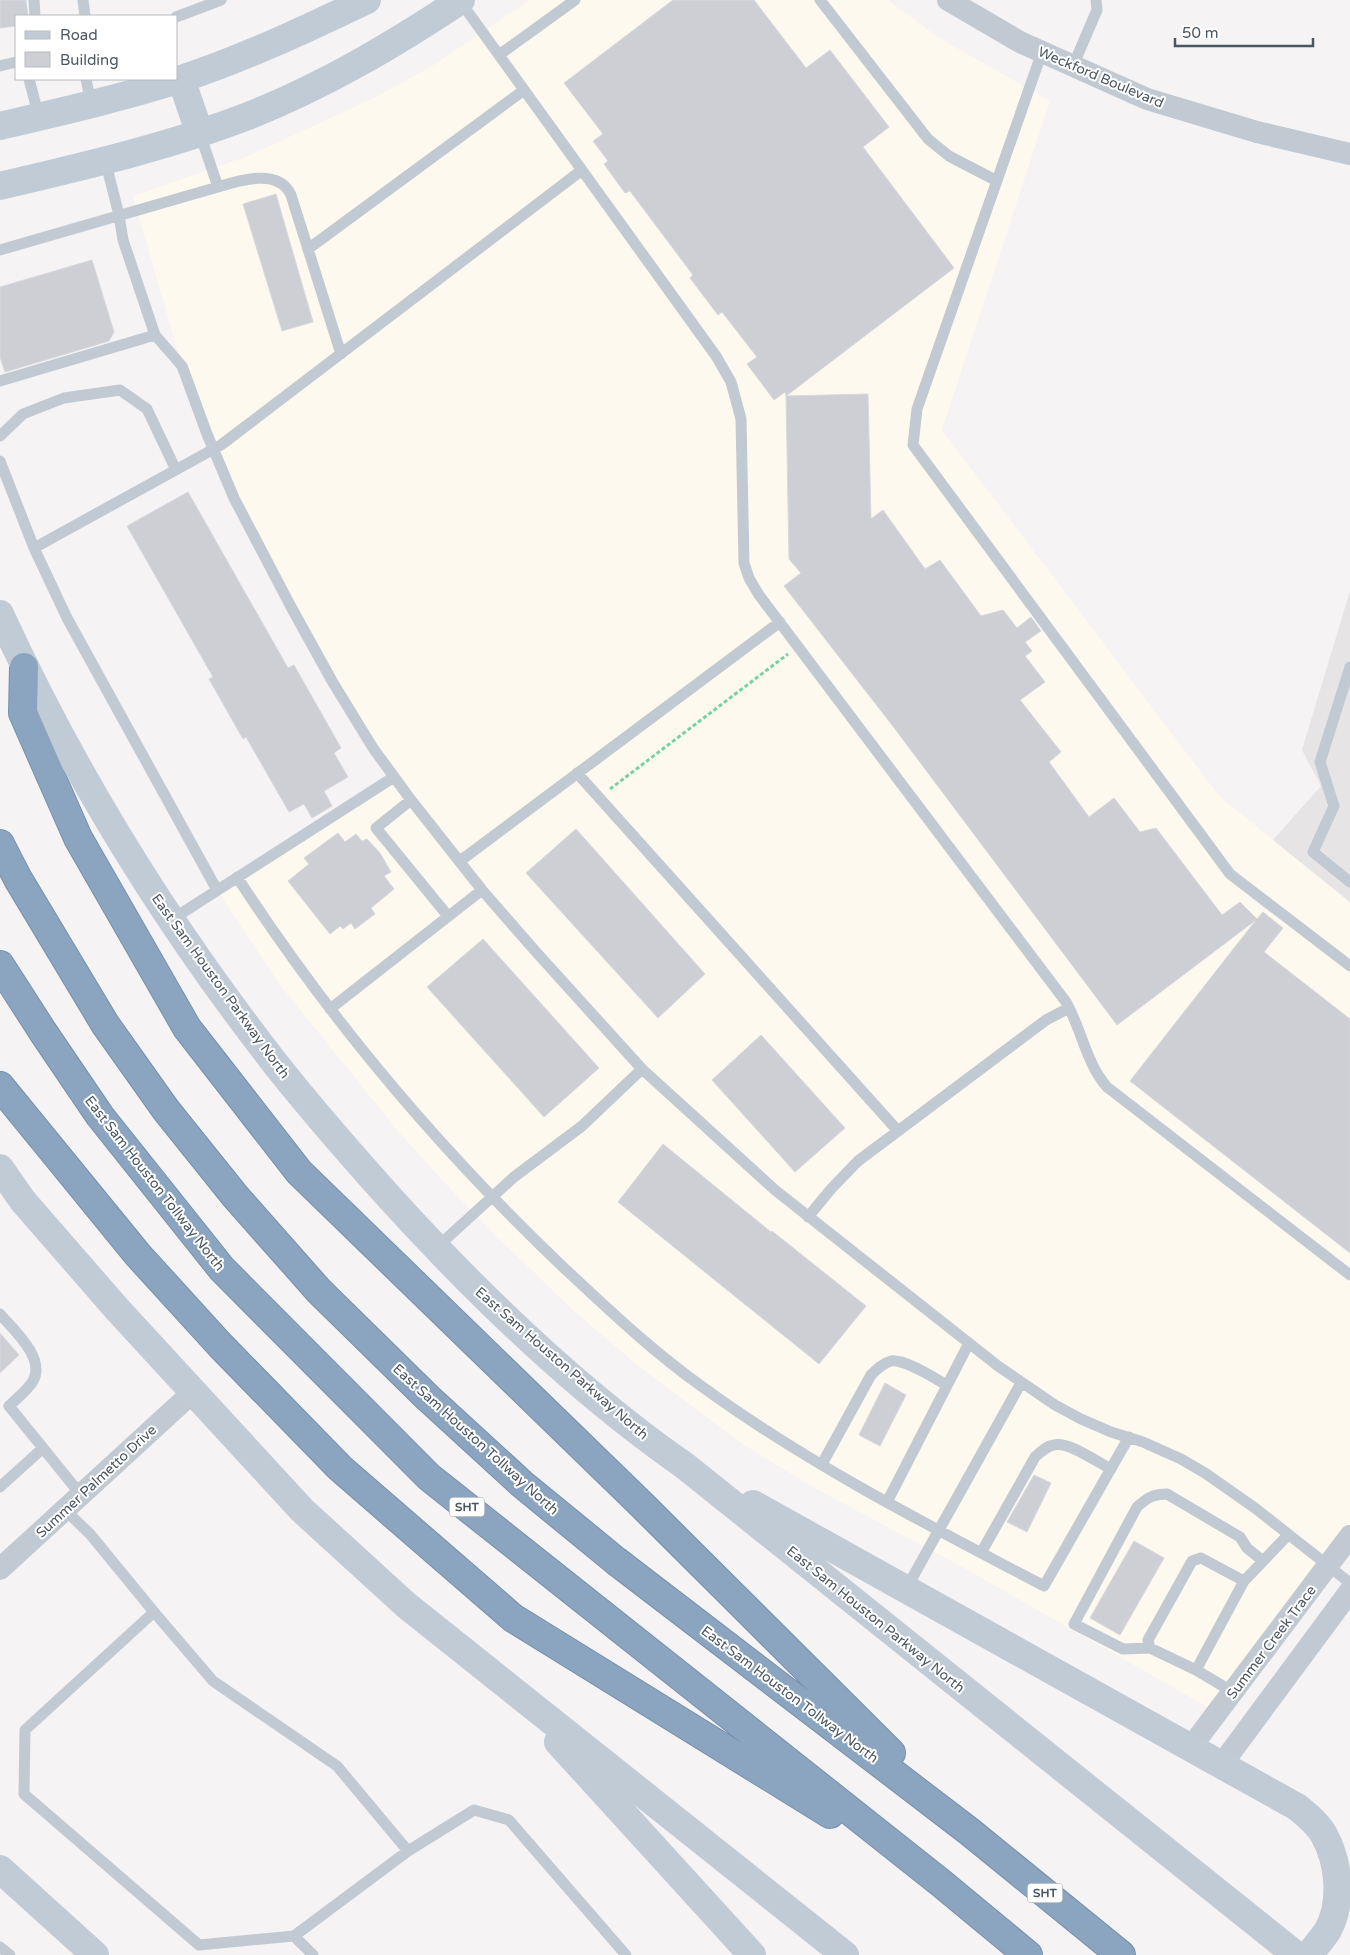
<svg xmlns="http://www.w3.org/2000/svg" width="1350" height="1955" viewBox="0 0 1350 1955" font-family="'Varela Round',sans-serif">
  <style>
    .commercial { fill: #fdf9ef }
    .education { fill: #e6e4e5 }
    .building { fill: #cdcfd5; stroke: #d7d9de }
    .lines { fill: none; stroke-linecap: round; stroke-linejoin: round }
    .highway-casing { stroke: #7690ad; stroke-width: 30 }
    .path { stroke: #7ad0a6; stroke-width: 3; stroke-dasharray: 4 2.5; stroke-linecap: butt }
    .lane { stroke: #c1cad2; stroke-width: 11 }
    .street { stroke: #c1cad2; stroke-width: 22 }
    .secondary { stroke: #c1cbd6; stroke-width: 28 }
    .highway { stroke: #8ba5c1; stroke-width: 28 }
    .labels { text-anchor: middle; stroke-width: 4; stroke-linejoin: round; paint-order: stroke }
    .shield { fill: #fff; stroke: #808990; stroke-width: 1 }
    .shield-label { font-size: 12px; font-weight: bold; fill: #4a5661 }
    .street-label { font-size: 14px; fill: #4a5661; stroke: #fff }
  </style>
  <rect width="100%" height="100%" fill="#f5f3f3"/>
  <!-- commercial -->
  <path class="commercial" d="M530,0H888L939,38L1050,101L942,430L1220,797L1350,902V1536L1218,1713L964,1568L813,1487L744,1445L637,1365L574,1311L497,1237L453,1192L398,1131L280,985L217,890L394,777L249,528L182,366L133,196L248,156L376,97L432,66Z"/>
  <!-- education -->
  <path class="education" d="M1350,591V902L1273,840L1321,786L1302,750Z"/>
  <!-- building -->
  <path class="building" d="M0,0H26L28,16H16V26L0,28Z
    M673,0H754L806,68L830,50L889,127L863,147L954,268L786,396L785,392L774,400L747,364L757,357L722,312L718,315L690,278L693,275L630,191L625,193L604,164L608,161L593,141L603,134L564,83Z
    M276,194L313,322L282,331L243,204Z
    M92,260L114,332L109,341L5,372L0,357V287Z
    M868,394L871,519L883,510L925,569L940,560L981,616L1003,610L1017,628L1031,617L1041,631L1025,642L1032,651L1025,656L1045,682L1020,700L1061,752L1049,762L1089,817L1114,798L1140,832L1156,828L1222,915L1240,902L1257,919L1263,912L1283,928L1264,952L1350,1019V1253L1130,1081L1256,920L1117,1025L892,725L784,586L801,573L789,559L786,396Z
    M188,492L288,668L294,665L341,748L334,753L348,777L324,791L332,806L312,818L304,804L289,812L246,737L243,739L209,679L213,677L127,526Z
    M576,829L705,974L658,1018L526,873Z
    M338,833L345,842L356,834L362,841L367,839L380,853L391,872L384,876L394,889L371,908L375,914L355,929L351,923L343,929L340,926L330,934L288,881L309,864L304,858Z
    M483,939L599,1068L544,1117L427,987Z
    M761,1035L845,1128L795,1172L712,1080Z
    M663,1144L771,1232L772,1231L866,1306L819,1364L618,1202Z
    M0,1333L19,1355L0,1373Z
    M885,1383L906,1395L880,1446L859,1435Z
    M1034,1475L1051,1483L1027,1532L1007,1522Z
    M1134,1541L1164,1558L1120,1635L1090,1618Z"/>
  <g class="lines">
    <!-- highway casing -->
    <g class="highway-casing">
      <path id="highway" d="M24,667L23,713L78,838L187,1028L299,1172L642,1505L891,1753
        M0,844L18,879L105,1024L166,1110L235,1196L319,1291L427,1397L522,1484L616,1561L970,1832L1121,1955
        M0,965L43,1032L100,1116L222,1269L429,1477L941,1883L1028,1955
        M0,1086L138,1255L220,1345L340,1468L513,1618L830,1814"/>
    </g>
    <!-- path -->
    <path class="path" d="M610,789L788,654"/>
    <!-- lane -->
    <path class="lane" d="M34,0L35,16
      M83,0L85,16
      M820,0L928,139L949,156L997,181
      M460,1L716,356L731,382L741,419L744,563L749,578L759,595L1066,1002C1082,1030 1086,1063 1107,1087L1350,1275
      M176,17L221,0
      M1042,52L917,409L913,445L1230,874L1350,966
      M499,55L575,0
      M0,66L16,62
      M1073,66L1097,10L1096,0
      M29,79L39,117
      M86,79L91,104
      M105,160L119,215L123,240L155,335L182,366L207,434L234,498L290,605L332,681L373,748L411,800L482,890L537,953L642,1069L775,1190L998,1366L1055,1405L1081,1419L1111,1432L1143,1442L1181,1459L1205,1473L1255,1508L1350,1583
      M218,187C240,180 279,168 291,195L341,354
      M308,249L524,90
      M0,250L218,187L200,134
      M0,381L155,335
      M0,436L23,414L64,398L120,390L147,409L176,470
      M0,461L34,548L67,618L217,890
      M34,548L221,445L582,170
      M1350,667L1320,762L1334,806L1313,852L1350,882
      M577,773L898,1131
      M411,800L376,828L448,916
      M460,861L780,622
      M237,877C330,1020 440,1150 563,1267C608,1309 653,1352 704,1388C810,1465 928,1525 1044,1586L1129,1437
      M171,920L394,777
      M330,1009L482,890
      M808,1217L831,1189L858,1161L1046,1020L1069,1008
      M436,1248L514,1177L582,1126L642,1069
      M0,1314C13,1329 46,1358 33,1381C28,1390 16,1399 9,1406L81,1495
      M822,1464L871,1375C877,1369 883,1363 891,1361C905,1359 934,1378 947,1385
      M0,1487L43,1448
      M887,1502L969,1343
      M65,1510L90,1534L154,1612L25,1730L24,1794L199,1945L294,1936L313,1955
      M981,1553L1035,1457C1041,1452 1046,1446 1054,1445C1068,1441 1097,1462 1111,1469
      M906,1589L1021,1383
      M154,1612L213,1681L337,1766L408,1851L474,1810L509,1820L626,1955
      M1150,1648L1123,1649L1074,1624L1137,1507C1147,1498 1153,1494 1167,1494L1240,1537L1247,1548L1263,1561
      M1196,1670L1244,1581L1288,1535
      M1233,1692L1196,1670L1150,1648L1148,1640L1192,1561L1201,1558L1244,1581
      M294,1936L408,1851
      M0,1947L10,1955"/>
    <!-- street -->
    <path class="street" d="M948,0L1020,42L1147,99L1257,132L1350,154
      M0,1569L192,1393
      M1191,1747L1350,1536
      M1222,1764L1350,1591"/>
    <!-- secondary -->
    <path class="secondary" d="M181,79L200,134
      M0,126C60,112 121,98 181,79C245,58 306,29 367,0
      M0,186C84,166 168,147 248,116C324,86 393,45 461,0
      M0,614C70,766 159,912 261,1045C301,1098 346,1149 390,1198C479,1296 576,1390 685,1466L1296,1955
      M0,1168L23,1201L117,1309L302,1510L406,1605L845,1955
      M753,1504L1297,1807C1307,1815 1318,1824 1324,1835C1339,1862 1343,1902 1328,1930C1323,1938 1315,1947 1309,1955
      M558,1742L752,1955
      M0,1869L95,1955"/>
    <!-- highway -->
    <use href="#highway" class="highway"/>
  </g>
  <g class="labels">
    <!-- shield labels -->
    <g class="shield">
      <rect x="449.5" y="1497.5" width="35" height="19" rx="4"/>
      <rect x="1027.5" y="1883.5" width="35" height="19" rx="4"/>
    </g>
    <g class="shield-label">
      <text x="467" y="1511">SHT</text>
      <text x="1045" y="1897">SHT</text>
    </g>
    <!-- street labels -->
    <g class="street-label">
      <text transform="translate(1101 77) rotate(23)" y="5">Weckford Boulevard</text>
      <text transform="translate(221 986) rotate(54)" y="5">East Sam Houston Parkway North</text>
      <text transform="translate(155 1183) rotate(52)" y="5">East Sam Houston Tollway North</text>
      <text transform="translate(562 1363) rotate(41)" y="5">East Sam Houston Parkway North</text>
      <text transform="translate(476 1439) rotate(42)" y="5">East Sam Houston Tollway North</text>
      <text transform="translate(96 1481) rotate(-43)" y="5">Summer Palmetto Drive</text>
      <text transform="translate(876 1619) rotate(39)" y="5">East Sam Houston Parkway North</text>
      <text transform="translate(1271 1642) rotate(-53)" y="5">Summer Creek Trace</text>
      <text transform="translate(790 1694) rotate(37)" y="5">East Sam Houston Tollway North</text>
    </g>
  </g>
  <!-- legend -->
  <rect x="15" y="15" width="162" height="65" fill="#ffffff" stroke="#b7bbc0"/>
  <rect x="25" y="31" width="25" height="8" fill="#c1cbd6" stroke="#b7bbc0"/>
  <text x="60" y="40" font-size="15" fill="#4a5661">Road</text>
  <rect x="25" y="52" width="25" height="15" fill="#cdcfd5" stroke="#b7bbc0"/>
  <text x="60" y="65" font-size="15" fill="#4a5661">Building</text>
  <!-- scale -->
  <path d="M1175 38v8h138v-8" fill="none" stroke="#4a5661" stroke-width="2.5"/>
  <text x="1182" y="38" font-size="15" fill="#4a5661" stroke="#ffffff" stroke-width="4" paint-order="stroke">50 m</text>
</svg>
